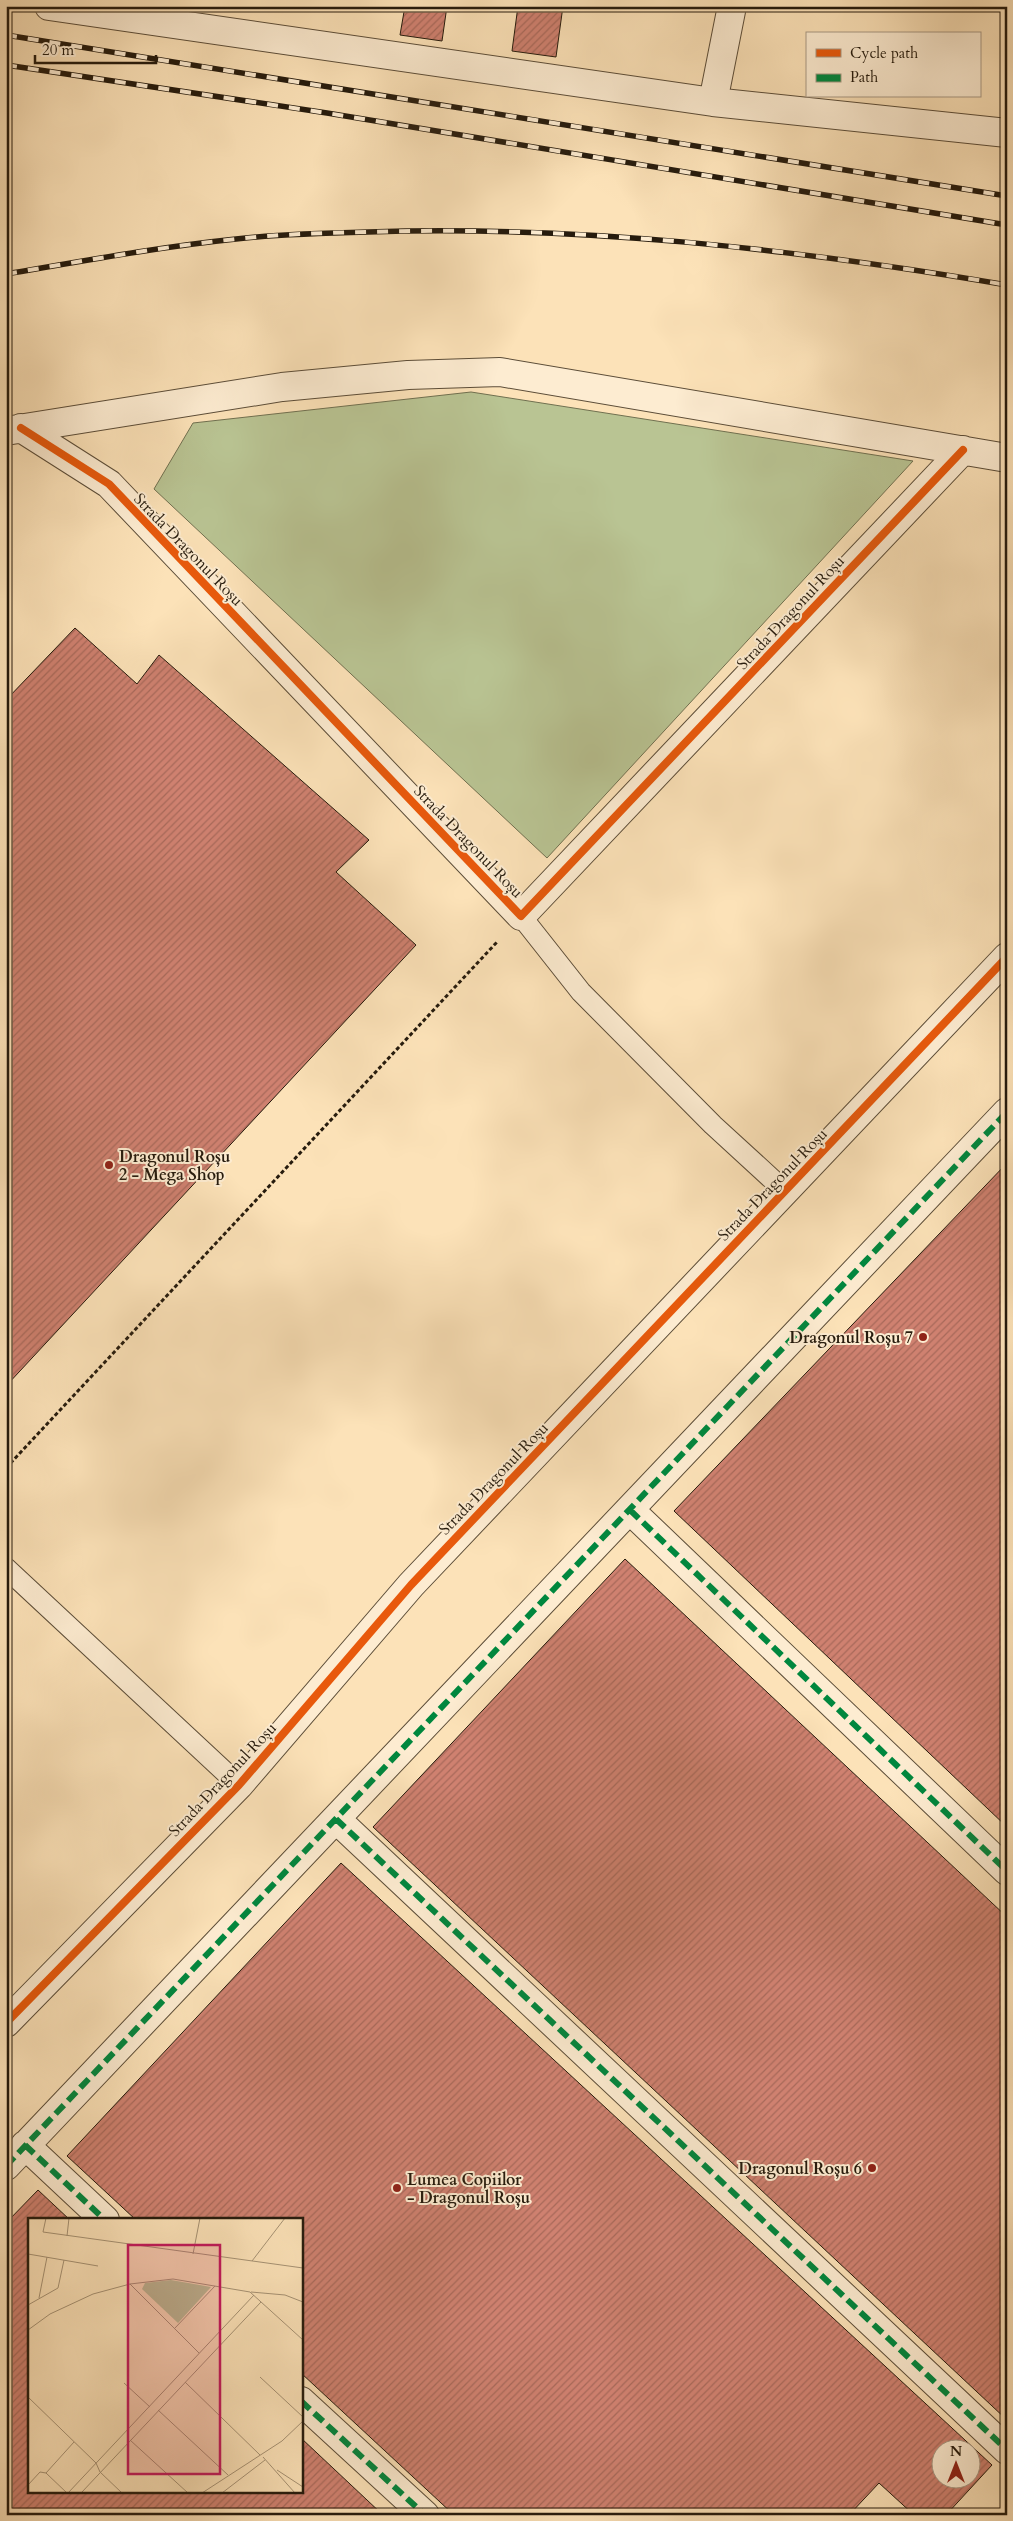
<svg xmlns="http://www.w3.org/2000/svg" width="1013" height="2521" viewBox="0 0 1013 2521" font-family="Cardo,serif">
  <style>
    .green { fill: #b9c493; stroke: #707050 }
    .building { fill: url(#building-hatch); stroke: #261b0d; fill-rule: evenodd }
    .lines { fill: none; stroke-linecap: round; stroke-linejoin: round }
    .service-casing { stroke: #5c4d38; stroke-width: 22 }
    .pedestrian-casing { stroke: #5c4d38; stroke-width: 30 }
    .minor-casing { stroke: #5c4d38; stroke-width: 30 }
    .path { stroke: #261b0d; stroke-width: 3; stroke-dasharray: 4 2.5; stroke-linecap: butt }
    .service { stroke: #fdecd1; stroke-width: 20 }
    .pedestrian { stroke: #fdecd1; stroke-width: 28 }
    .minor { stroke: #fdecd1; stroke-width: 28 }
    .rail-casing { stroke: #261b0d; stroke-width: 5.5 }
    .rail { stroke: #fdecd1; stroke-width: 4; stroke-dasharray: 11; stroke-linecap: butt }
    .quiet { stroke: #00873e; stroke-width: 6; stroke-dasharray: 12 6; stroke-linecap: butt }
    .cycleway-casing { stroke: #fdecd1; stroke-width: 11 }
    .cycleway { stroke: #e8590c; stroke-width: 8 }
    .poi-dot { fill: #8f2418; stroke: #fdecd1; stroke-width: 2 }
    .labels { text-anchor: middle; stroke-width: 4; stroke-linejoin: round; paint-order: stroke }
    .street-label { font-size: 16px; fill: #261b0d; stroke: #fdecd1 }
    .poi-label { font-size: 16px; font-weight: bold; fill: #261b0d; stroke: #fdecd1; text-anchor: start }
    .inset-road { fill: none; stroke: #a69274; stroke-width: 1 }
    .view { fill: #c2185b; fill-opacity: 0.15; stroke: #c2185b; stroke-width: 2.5 }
    .inset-edge { fill: none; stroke: #261b0d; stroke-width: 2.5 }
  </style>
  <defs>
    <pattern id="building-hatch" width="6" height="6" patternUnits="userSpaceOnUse" patternTransform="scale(1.25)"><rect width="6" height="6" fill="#cf8170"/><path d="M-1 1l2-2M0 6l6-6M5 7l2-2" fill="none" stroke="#a8695a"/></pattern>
  </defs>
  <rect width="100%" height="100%" fill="#fce2b8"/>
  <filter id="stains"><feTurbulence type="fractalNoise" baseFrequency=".004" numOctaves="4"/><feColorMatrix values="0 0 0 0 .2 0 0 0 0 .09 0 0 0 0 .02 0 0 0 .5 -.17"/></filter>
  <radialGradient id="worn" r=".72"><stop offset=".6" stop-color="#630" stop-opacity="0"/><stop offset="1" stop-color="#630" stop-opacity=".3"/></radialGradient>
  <!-- green -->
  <path class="green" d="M471,392L913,461L547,858L154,489L193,423Z"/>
  <!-- building -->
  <path class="building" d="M405,6H447L442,41L400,35Z
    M518,6H563L556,57L512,51Z
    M75,628L137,684L159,655L369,840L336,872L416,945L6,1386V700Z
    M1007,1163V1827L674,1511Z
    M625,1559L1007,1917V2420L373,1827Z
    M341,1863L992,2465L946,2515H914L879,2483L849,2515H454L301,2373V2220H136L67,2156ZM940,2448H970V2478H940Z
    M38,2190L70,2220H29V2492H301V2438L383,2515H6V2223Z"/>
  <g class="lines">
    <!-- service casing -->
    <g class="service-casing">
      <path id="service" d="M521,916L581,992L713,1125L785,1191
        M6,1568L239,1785"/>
    </g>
    <!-- pedestrian casing -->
    <g class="pedestrian-casing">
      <path id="pedestrian" d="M630,1510L1007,1871
        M336,1819L1007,2450
        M25,2145L105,2220
        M6,2166L1007,1112
        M301,2401L425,2515"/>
    </g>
    <!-- minor casing -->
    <g class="minor-casing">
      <path id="minor" d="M49,6L713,102L1007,133
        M713,102L732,6
        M21,428L109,484L521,916L963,450
        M12,430L282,387L408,375L500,372L1007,458
        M6,2023L239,1785L411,1585L1007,957"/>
    </g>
    <!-- path -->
    <path class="path" d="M6,1468L497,942"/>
    <!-- service -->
    <use href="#service" class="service"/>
    <!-- pedestrian -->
    <use href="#pedestrian" class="pedestrian"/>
    <!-- minor -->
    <use href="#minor" class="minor"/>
    <!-- rail casing -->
    <g class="rail-casing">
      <path id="rail" d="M6,35L1007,196
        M6,65L327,113L1007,225
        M6,274C83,261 159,247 236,239C280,234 324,233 368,232C582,225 795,249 1007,285"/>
    </g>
    <!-- rail -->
    <use href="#rail" class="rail"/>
    <!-- quiet -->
    <path class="quiet" d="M630,1510L1007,1871
      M336,1819L1007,2450
      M25,2145L105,2220
      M6,2166L1007,1112
      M301,2401L425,2515"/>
    <!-- cycleway casing -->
    <g class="cycleway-casing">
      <path id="cycleway" d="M21,428L109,484L521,916L963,450
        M6,2023L239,1785L411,1585L1007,957"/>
    </g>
    <!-- cycleway -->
    <use href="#cycleway" class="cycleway"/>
  </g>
  <!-- markers -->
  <g class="poi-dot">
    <circle cx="109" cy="1165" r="5"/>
    <circle cx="923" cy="1337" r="5"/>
    <circle cx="872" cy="2168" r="5"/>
    <circle cx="397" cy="2188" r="5"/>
  </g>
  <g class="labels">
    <!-- street labels -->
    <g class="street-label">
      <text transform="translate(189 549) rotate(46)" y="6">Strada Dragonul Roșu</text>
      <text transform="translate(790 612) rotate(-47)" y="6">Strada Dragonul Roșu</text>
      <text transform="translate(469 841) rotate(46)" y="6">Strada Dragonul Roșu</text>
      <text transform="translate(772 1184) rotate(-46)" y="6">Strada Dragonul Roșu</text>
      <text transform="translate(493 1478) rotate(-46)" y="6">Strada Dragonul Roșu</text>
      <text transform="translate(222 1779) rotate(-47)" y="6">Strada Dragonul Roșu</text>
    </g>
    <!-- poi labels -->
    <g class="poi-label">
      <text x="119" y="1162">Dragonul Roșu<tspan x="119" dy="18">2 - Mega Shop</tspan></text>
      <text x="913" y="1343" text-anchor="end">Dragonul Roșu 7</text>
      <text x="862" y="2174" text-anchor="end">Dragonul Roșu 6</text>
      <text x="407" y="2185">Lumea Copiilor<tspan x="407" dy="18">- Dragonul Roșu</tspan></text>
    </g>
  </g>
  <!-- overview -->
  <g transform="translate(28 2218)">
    <rect width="275" height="275" fill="#fce2b8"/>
    <path d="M143,62L183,69L150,105L114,71L117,65Z" fill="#b9c493"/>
    <path class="inset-road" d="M18,0L15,14L275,50M39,18L41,0M0,36L70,48M165,36L172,0M224,43L257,0M102,66L171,135M223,74L257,77L275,84M11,80L19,39M0,87L30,70L36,42M147,110L187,68M0,112L22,96L65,76L102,66L145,61L222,74L275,122M232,159L275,199M157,164L232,237M96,165L122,189M0,179L68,245L72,254L94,275M130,192L200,257M102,222L160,275M235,239L267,275M249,252L275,269M18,255L39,275M0,267L12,254L18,255L46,224M54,274L233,84M40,275L226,77M174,275L254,223L275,203M194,275L237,242"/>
    <path class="view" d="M100,27H192V256H100Z"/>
    <rect width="275" height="275" class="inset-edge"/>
  </g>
  <!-- margin -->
  <rect width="1013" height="2521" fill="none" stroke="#fce2b8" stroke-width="25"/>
  <rect x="8" y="8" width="998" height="2506" fill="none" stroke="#261b0d" stroke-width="2.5"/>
  <rect x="12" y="12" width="988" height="2496" fill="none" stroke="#261b0d"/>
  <!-- legend -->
  <rect x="806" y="32" width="175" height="65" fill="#fdecd1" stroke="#a79883"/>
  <rect x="816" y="49" width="25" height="8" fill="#e8590c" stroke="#a79883"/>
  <text x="850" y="58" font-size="15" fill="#261b0d">Cycle path</text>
  <rect x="816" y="74" width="25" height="8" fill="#00873e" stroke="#a79883"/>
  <text x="850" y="82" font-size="15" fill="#261b0d">Path</text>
  <!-- north arrow -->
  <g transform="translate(956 2464)"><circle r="24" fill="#fdecd1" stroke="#a79883"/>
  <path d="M0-4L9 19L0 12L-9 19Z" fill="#8f2418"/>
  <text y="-8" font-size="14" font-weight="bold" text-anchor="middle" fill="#261b0d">N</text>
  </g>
  <!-- scale -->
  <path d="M35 55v8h121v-8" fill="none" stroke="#261b0d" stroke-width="2.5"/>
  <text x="42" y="55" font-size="15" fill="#261b0d" stroke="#fdecd1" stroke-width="4" paint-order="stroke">20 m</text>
  <rect width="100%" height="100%" filter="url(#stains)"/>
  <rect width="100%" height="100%" fill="url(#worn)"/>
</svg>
